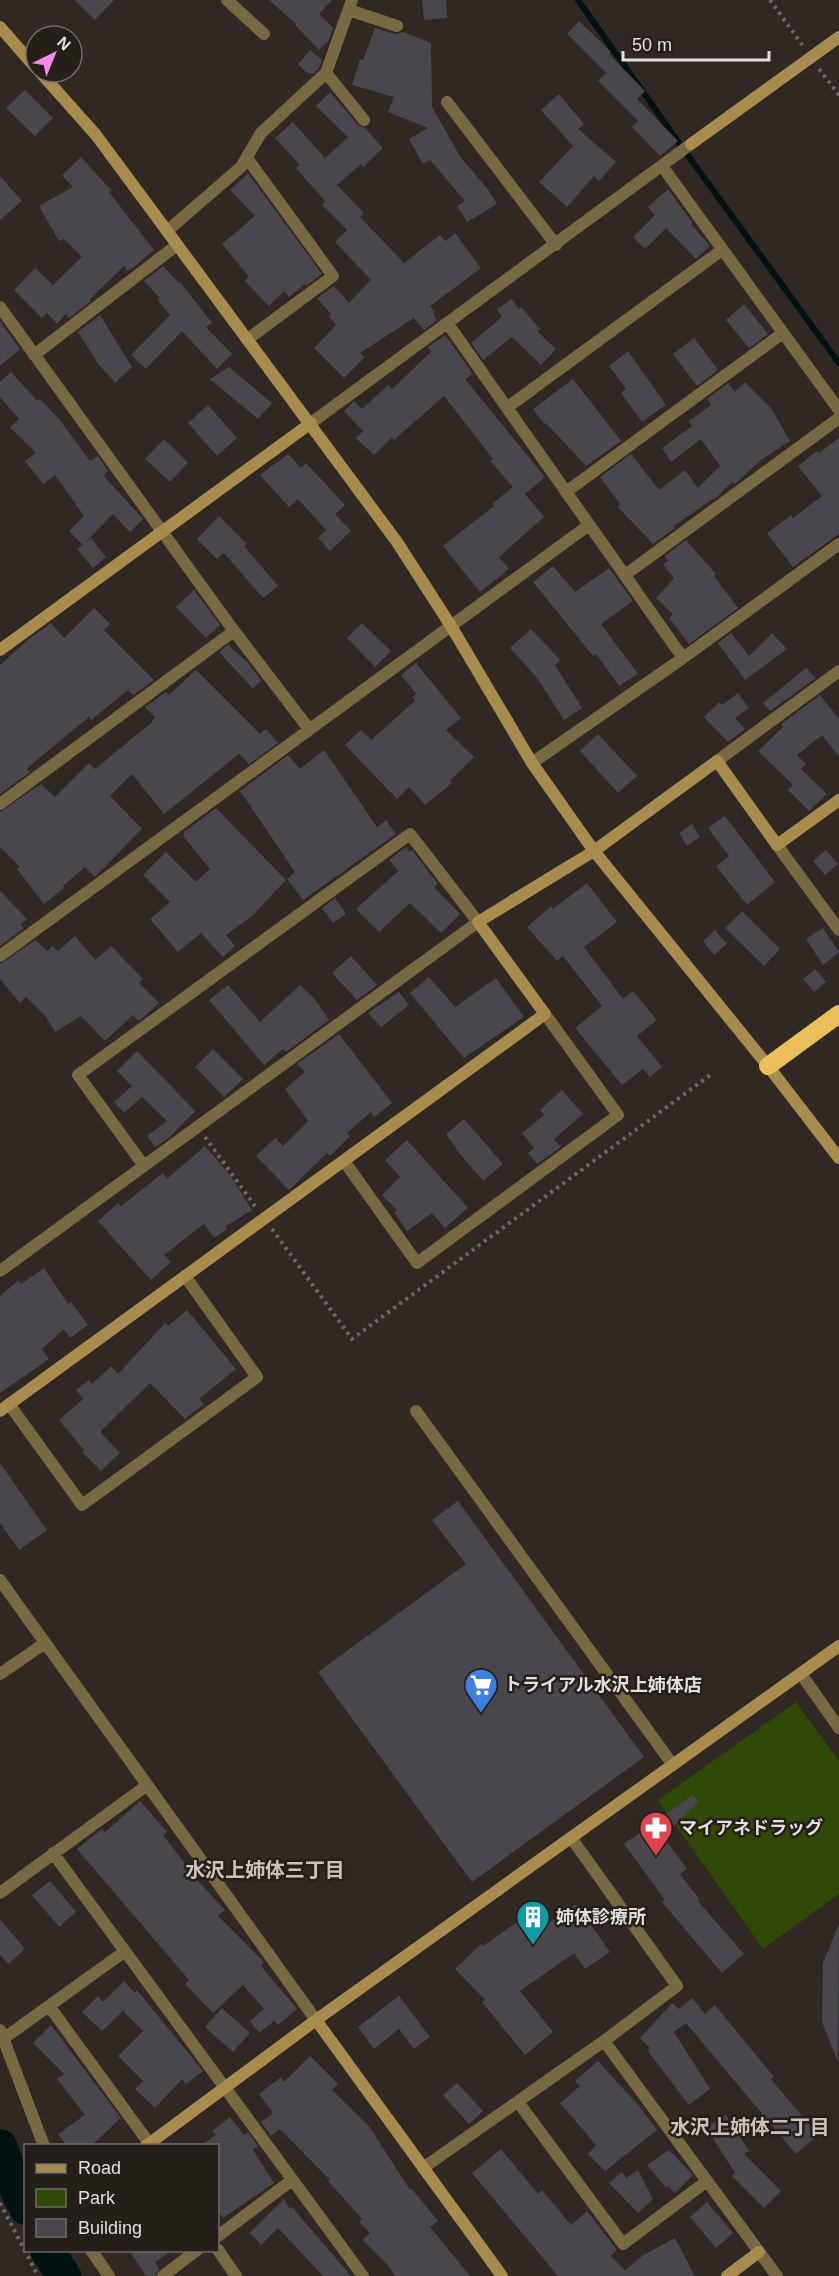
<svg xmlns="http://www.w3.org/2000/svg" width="839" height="2276" viewBox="0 0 839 2276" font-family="Helvetica,'Noto Sans JP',sans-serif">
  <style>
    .green { fill: #2f4907 }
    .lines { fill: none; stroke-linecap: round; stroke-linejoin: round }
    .stream { stroke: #011212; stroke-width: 6 }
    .river { stroke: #011212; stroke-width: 34 }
    .building { fill: #4a464d }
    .path { stroke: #6d6863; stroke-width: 4; stroke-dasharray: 3 4.5; stroke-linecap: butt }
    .street { stroke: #796943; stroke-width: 12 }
    .secondary { stroke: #a78c4e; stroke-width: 12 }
    .highway { stroke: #eabf5a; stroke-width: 18 }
    .labels { text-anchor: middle; stroke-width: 5; stroke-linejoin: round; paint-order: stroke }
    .poi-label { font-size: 18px; font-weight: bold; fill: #e3dfdc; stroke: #251f1a; text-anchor: start }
    .neighbourhood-label { font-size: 20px; font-weight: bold; fill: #cbc2bc; stroke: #251f1a }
  </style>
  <rect width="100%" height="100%" fill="#2f2823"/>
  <!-- green -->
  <path class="green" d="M796,1702L839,1761V1894L763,1949L658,1800Z"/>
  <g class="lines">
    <!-- stream -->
    <path class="stream" d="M578,0L694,164L839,363"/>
    <!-- river -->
    <path class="river" d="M0,2146L14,2185L26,2208
      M47,2250L64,2276"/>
  </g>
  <!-- building -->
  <path class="building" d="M75,0H114L95,20Z
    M269,0H332L319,14L333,28L329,40L319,50L295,25L296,24Z
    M422,0H446L447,18L424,20Z
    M579,21L611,52L609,54L645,91L637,99L678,141L660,156L632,127L638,121L598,81L606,73L567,34Z
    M375,28L395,34L403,32L431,43L432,107L461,158L487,188L497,204L467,222L457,206L465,201L430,160L423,164L409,139L428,128L388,112L394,97L352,85L360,59L363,60Z
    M310,50L322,60L319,68L313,74L306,72L298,64Z
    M25,90L53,118L35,136L6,108Z
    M330,92L358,125L365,128L383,148L363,167L361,164L337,185L364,213L360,217L404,263L440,235L445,241L455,233L481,268L430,306L435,312L433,313L437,320L424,330L414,318L360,353L365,357L344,378L314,348L336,325L329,316L331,314L317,298L334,286L349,303L371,280L335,242L347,230L322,205L325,201L296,168L300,165L275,138L293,122L325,158L348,137L316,106Z
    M559,94L584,124L578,129L616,162L599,181L594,176L567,207L539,182L573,146L541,110Z
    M81,157L111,190L109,192L154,250L133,268L127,271L124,266L90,299L91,301L69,318L66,314L57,324L47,313L42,318L14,290L35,268L53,285L82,257L64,239L59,241L39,206L73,187L62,175Z
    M248,173L322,274L306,286L305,284L289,297L284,291L269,306L245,281L249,277L222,244L255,216L230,190Z
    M0,176L22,201L0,220Z
    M668,189L692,222L691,224L710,246L696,259L666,228L645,249L633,237L655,215L648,207Z
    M163,266L179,283L180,282L212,323L206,327L232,354L217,369L182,331L146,369L131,355L170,315L158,300L160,298L144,281Z
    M512,299L519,309L521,307L540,329L537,331L556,349L541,365L512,337L483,360L471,343L502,317L497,309Z
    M744,304L768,334L749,348L726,320Z
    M100,315L132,367L115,383L99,365L78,332Z
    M0,321L20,349L0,366Z
    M445,335L473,374L465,379L545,477L525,494L544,517L499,557L509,569L480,592L443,546L494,506L492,504L513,487L490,461L493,459L444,396L394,440L392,437L374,455L356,438L363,431L344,411L354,401L362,409L388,385L392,389L431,352L428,347Z
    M694,338L718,370L697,386L673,354Z
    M628,351L666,405L642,422L621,393L626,389L609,366Z
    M229,367L272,403L258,419L210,379Z
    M11,372L37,401L40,399L59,419L90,461L98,456L108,471L103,475L143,519L130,532L113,514L85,543L91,538L106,557L93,568L77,549L83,545L69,531L84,516L55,475L43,484L25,461L36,453L10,427L19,419L0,397V382Z
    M573,379L621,441L586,466L546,423L544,424L533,409Z
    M745,382L771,408L790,441L761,460L735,484L732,482L715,499L714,498L674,526L675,528L653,544L618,507L620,504L600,477L631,454L659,490L685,470L698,488L720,466L701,439L671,462L662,448L692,426L689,421L711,405L707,399L728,383L735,392Z
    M208,405L237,438L217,456L188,423Z
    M839,438V534L793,567L767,533L791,515L793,518L822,496L798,466L817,451L819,453Z
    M164,439L188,463L170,482L145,459Z
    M288,454L301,468L306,463L345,505L335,514L351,531L330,551L318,538L326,530L298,499L289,507L260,475Z
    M219,516L247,544L244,546L278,586L263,598L224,553L217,559L197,539Z
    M686,540L716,574L714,576L738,608L689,644L669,618L673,614L656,598L674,578L663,565L668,560L665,556Z
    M553,566L575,592L609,568L633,601L601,624L638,674L619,686L596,654L593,656L533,582Z
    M194,590L220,625L206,638L176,607Z
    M94,608L110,624L104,630L154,680L133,695L128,690L91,720L89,717L33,763L27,769L30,772L0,794V665L29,639L51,623L64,638Z
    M362,623L391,651L375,667L347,638Z
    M531,629L560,660L555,665L582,708L564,720L538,679L510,648Z
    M731,633L749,656L772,633L787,649L745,680L718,643Z
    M228,645L248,663L261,680L253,689L219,652Z
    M416,663L461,718L446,730L474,757L450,781L452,783L425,805L409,787L397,799L345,745L361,730L371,740L415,701L412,697L416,694L401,675Z
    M806,668L816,678L770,711L763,703Z
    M196,670L260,734L266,729L278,743L249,764L239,754L164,814L132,774L110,796L142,829L97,875L95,877L85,867L63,886L64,888L44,904L17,869L20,867L0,847V812L41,784L55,797L89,763L95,769L151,723L155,717L145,707L166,692L169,695Z
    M738,693L749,708L735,718L745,729L728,742L704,717L719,702L722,705Z
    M820,695L839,719V757L822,735L797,755L806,764L801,769L827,794L809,811L788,790L793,785L758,751L783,727L781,724Z
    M598,734L637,776L618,793L580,751Z
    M324,750L377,827L386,820L396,834L303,900L287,879L295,872L240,791L288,755L300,769Z
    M216,808L286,880L252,916L226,935L235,946L223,957L201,933L178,952L150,919L170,902L143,875L166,852L196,882L210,869L184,837V832Z
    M725,816L775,882L747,905L716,866L729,856L708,828Z
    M692,824L700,837L687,846L679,833Z
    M406,847L410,852L412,850L438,884L434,887L460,914L441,933L410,903L379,932L356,909L398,871L389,860Z
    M826,850L838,864L825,875L813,861Z
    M587,883L617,922L584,947L623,999L633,991L657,1020L637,1036L662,1067L650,1077L643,1069L622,1085L575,1028L602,1006L563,956L557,961L527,927L551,906L553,909Z
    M0,891L27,919L20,925L24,928L0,946Z
    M335,898L346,914L333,923L322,908Z
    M742,911L780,949L764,966L725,928Z
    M823,928L839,952L823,965L806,939Z
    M715,930L727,944L714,955L703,941Z
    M75,936L95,960L111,946L143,979L139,983L159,1003L139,1021L133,1015L105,1041L81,1016L55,1032L46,1017L26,997L20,1003L0,979V964L36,940L47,951L53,946L58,951Z
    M351,956L377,985L357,1000L332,973Z
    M815,969L826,982L814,992L803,979Z
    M429,977L455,1007L496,978L524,1017L464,1058L410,993Z
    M228,985L260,1022L300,985L314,998L329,1020L286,1052L283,1049L264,1065L209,1000Z
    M399,992L409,1005L381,1027L368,1013Z
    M339,1034L392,1103L374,1117L371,1112L347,1133L350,1136L330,1156L327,1153L289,1190L256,1156L275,1138L283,1146L308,1121L285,1089L305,1072L297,1064Z
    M213,1049L243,1079L224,1097L195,1067Z
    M137,1051L195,1111L169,1138L155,1147L147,1136L167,1121L142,1097L124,1113L114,1102L132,1086L117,1071Z
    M562,1090L583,1114L554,1139L561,1147L537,1164L528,1153L534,1148L522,1133L544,1115L540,1110Z
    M464,1119L503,1164L483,1181L460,1154L446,1134Z
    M407,1140L468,1208L445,1228L432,1213L407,1231L394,1212L397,1210L382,1195L400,1177L385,1160Z
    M205,1146L230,1175L252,1210L226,1226L227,1229L214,1238L204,1224L164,1255L171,1262L151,1280L98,1221L118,1203L121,1206L163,1173L167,1179Z
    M44,1268L68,1304L71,1302L88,1325L70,1338L64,1329L42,1349L49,1359L0,1393V1296L18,1281L21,1284Z
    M187,1310L236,1369L199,1399L204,1404L185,1419L150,1383L102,1430L101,1433L120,1453L101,1471L82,1452L84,1450L59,1420L83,1399L76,1390L89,1380L92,1384L111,1366L118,1374L165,1323L168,1326Z
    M0,1463L47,1530L19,1550L0,1523Z
    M458,1501L644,1757L472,1882L318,1672L466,1564L432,1520Z
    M693,1795L698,1802L663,1836L687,1869L680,1874L700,1900L698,1901L744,1954L722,1973L662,1902L665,1900L624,1844Z
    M140,1801L167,1832L163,1835L200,1883L225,1910L218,1916L264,1962L261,1966L297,2009L278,2025L274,2021L259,2033L250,2021L264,2009L243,1985L213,2013L185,1984L189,1980L77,1849L102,1829L105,1832Z
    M50,1881L76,1912L59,1927L32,1895Z
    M576,1904L610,1952L585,1969L574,1953L520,1991L553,2032L525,2055L482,2002L485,2000L455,1969L481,1944L483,1946L531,1912L542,1928Z
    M0,1919L25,1949L8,1964L0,1955Z
    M838,1926H839L838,2062L822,2022L823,1963Z
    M124,1981L135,1993L137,1990L203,2071L186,2084L182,2079L155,2108L135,2089L143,2081L118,2056L143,2031L123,2011L102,2031L82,2012L98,1996L103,2002Z
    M399,1996L430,2037L414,2049L399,2029L374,2049L358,2027Z
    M692,1998L705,2014L715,2005L774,2077L771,2079L818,2135L796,2154L686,2023L674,2032L710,2089L689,2105L647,2050L650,2048L640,2038L672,2003L679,2009Z
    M222,2008L250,2033L233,2052L205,2027Z
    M51,2025L121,2118L92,2145H66L58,2134L85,2115L57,2079L64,2074L33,2043Z
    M310,2056L338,2084L332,2090L369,2126L410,2190L412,2189L438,2221L430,2227L470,2276H395L387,2264L363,2240L370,2233L359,2222L362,2219L328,2181L330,2180L280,2129L271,2136L261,2122L273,2113L259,2094L281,2077L284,2082Z
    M598,2061L639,2106L657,2130L605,2171L588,2154L596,2145L560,2103L580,2086L575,2081Z
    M457,2083L483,2111L469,2124L443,2095Z
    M726,2115L749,2151L744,2154L781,2191L764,2208L732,2176L735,2173L706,2127Z
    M230,2117L244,2135L248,2132L258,2146L253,2150L274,2183L223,2218L218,2210V2145H201L216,2135L212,2131Z
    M501,2149L538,2194L542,2190L571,2225L587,2211L617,2250L611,2256L625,2270L642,2256L675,2238L695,2276H558L472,2173Z
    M669,2150L693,2175L675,2193L668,2186L666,2188L647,2165Z
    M638,2170L653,2199L638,2213L609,2183L622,2172L626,2178Z
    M284,2199L290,2209L292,2207L351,2276H323L278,2228L261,2245L250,2233Z
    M707,2202L733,2233L716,2248L690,2217Z
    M129,2250H173L155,2262L159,2269L155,2276H146Z"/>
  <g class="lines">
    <!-- path -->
    <path class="path" d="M770,0L803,46
      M819,69L839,95
      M205,1137L255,1206
      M272,1229L352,1339L713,1073
      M0,2203L38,2276"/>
    <!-- street -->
    <path class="street" d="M227,0L264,34
      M349,10L397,26
      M326,73L364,120
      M447,102L556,245
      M247,158L333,276L248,339
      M662,166L839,410
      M167,231L241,167L261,133L326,73L352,0
      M0,307L234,631L309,729
      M448,324L683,658
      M34,355L177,245
      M508,407L722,250
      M311,423L691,144
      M566,492L783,333
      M625,575L839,418
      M717,761L839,671
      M532,763L683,658L839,544
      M0,804L234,631
      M777,845L839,930
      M0,956L589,525
      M344,1161L417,1263L618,1115L545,1014
      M0,1271L478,922L410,834L78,1075L144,1166
      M9,1404L82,1505L257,1377L185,1276
      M416,1411L673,1765
      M0,1580L316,2020
      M0,1674L45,1643
      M801,1674L839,1728
      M53,1853L363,2276
      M0,1893L146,1786
      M49,2006L149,2143
      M0,2030L44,2146
      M3,2039L124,1952
      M604,2041L777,2276
      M518,2102L623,2244L707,2181
      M423,2168L604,2041L677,1986L572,1839
      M218,2236L292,2180
      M91,2250L109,2276
      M218,2250L236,2276
      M163,2276L197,2250"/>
    <!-- secondary -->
    <path class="secondary" d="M0,27L36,68
      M40,72L96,135L397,542L451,626L532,763L594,851L768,1066L839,1158
      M691,144L839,37
      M0,650L311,423
      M0,1411L545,1014L478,922L594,851L717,761L777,845L839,800
      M316,2020L502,2276
      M146,2146L316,2020L839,1646
      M727,2276L759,2252"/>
    <!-- highway -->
    <path class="highway" d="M768,1066L839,1014"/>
  </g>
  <!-- icons -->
  <defs>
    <g id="supermarket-pin" transform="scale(1.725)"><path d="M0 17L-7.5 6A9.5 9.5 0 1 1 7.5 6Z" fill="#3f7fe0" stroke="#251f1a"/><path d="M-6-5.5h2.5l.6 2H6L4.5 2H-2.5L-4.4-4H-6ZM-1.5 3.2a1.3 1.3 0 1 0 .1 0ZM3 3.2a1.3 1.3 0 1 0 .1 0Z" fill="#fff"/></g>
    <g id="pharmacy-pin" transform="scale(1.725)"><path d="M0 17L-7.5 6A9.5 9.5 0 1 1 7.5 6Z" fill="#e0444e" stroke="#251f1a"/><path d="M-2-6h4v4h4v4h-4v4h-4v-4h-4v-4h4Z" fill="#fff"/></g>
    <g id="building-pin" transform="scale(1.725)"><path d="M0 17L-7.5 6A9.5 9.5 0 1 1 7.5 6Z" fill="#0f9aa8" stroke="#251f1a"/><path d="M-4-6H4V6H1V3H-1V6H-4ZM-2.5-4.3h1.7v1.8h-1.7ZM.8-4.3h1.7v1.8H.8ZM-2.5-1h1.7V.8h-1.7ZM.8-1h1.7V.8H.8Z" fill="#fff"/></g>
  </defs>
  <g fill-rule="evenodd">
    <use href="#supermarket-pin" x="481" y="1685"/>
    <use href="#pharmacy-pin" x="656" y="1828"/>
    <use href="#building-pin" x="533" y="1917"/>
  </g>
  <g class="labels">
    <!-- poi labels -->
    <g class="poi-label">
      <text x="504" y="1691">トライアル水沢上姉体店</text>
      <text x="679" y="1834">マイアネドラッグ</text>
      <text x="556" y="1923">姉体診療所</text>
    </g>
    <!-- neighbourhood labels -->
    <g class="neighbourhood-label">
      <text x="265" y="1877">水沢上姉体三丁目</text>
      <text x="750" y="2134">水沢上姉体二丁目</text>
    </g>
  </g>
  <!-- legend -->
  <rect x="24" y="2144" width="195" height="108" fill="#251f1a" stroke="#716c68" stroke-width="1.5"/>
  <rect x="36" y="2164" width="30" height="9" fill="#a78c4e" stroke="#716c68" stroke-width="1.5"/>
  <text x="78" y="2174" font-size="18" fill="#e3dfdc">Road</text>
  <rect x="36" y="2189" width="30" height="18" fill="#2f4907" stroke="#716c68" stroke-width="1.5"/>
  <text x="78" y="2204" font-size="18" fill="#e3dfdc">Park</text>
  <rect x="36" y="2219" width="30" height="18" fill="#4a464d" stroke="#716c68" stroke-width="1.5"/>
  <text x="78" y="2234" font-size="18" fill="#e3dfdc">Building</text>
  <!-- north arrow -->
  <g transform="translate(54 54) rotate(43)"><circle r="28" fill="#251f1a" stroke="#716c68" stroke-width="1.5"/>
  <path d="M0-4.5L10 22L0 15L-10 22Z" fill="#f987e9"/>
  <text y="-9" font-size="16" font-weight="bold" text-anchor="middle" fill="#e3dfdc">N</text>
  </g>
  <!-- scale -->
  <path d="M623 51v9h146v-9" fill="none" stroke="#e3dfdc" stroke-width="3"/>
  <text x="632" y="51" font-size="18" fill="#e3dfdc" stroke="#251f1a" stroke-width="4.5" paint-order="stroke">50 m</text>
</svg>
